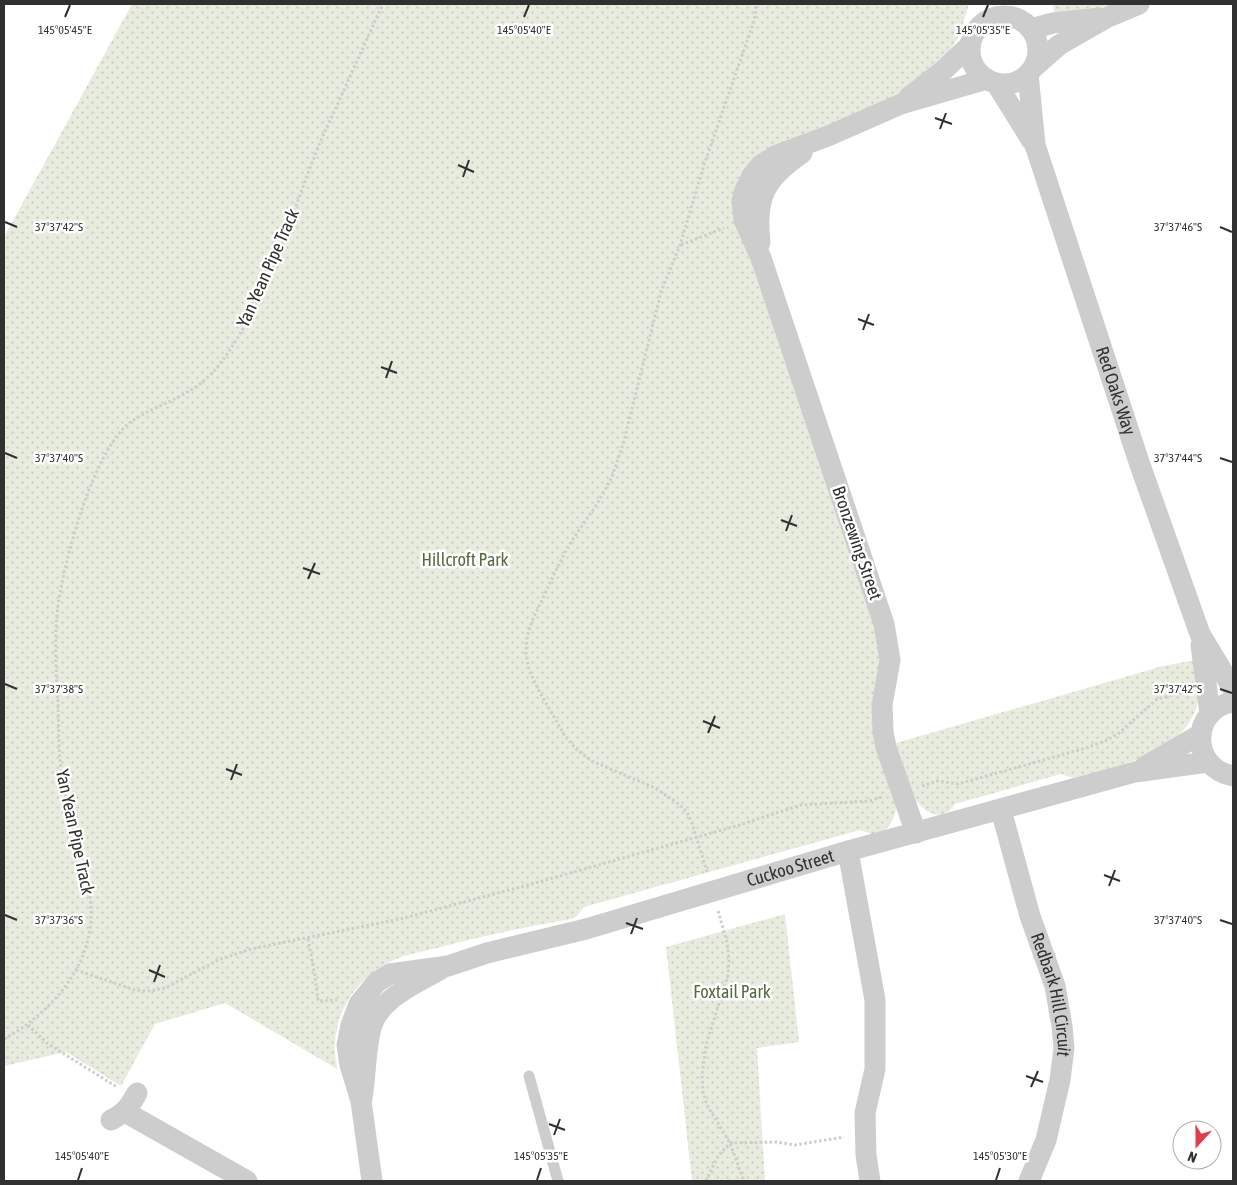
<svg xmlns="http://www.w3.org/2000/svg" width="1237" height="1185" viewBox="0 0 1237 1185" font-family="'Asap Condensed',sans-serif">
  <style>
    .grass { fill: url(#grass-dots) }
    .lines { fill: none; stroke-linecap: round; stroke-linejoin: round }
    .path { stroke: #cdcdcd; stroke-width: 3; stroke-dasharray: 2.5 2.5; stroke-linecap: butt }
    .service { stroke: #cdcdcd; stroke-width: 11 }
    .minor { stroke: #cdcdcd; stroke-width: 21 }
    .ticks { fill: none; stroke: #303030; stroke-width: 2 }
    .labels { text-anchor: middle; stroke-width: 5; stroke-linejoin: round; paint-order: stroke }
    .street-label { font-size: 18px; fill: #303030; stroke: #fff }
    .park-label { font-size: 18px; fill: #546a3f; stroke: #fff }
    .ticks-label { font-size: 12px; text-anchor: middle; fill: #303030; stroke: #fff; stroke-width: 5; stroke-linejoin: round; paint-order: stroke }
  </style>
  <defs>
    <pattern id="grass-dots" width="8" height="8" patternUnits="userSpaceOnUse" patternTransform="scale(1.25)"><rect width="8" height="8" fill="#e7ecdf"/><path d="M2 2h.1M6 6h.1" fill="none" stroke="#c6cbc0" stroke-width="1.8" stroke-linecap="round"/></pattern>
  </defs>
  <rect width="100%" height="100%" fill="#fff"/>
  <!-- grass -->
  <path class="grass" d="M132,4H969L959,36L949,52L901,94L753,159L741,172L735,187L876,631L897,806C895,818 887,836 872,834C868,833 863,831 860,830L584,907L576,917L571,919C528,927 484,935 441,947C425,951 405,954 390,962C359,977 337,1007 335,1043C334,1051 336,1061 337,1069L225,1003L155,1024L121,1086L66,1052L4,1066V237Z
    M1053,4H1112L1089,12L1054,14Z
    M1195,660C1196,672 1200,692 1198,702C1184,756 1118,765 1073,778L1061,774L955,804C943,823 924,814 914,797L896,743L1163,666Z
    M785,914L799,1042L757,1048L765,1181H692L666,947Z"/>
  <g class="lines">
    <!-- path -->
    <path class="path" d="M681,245L724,228
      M922,786L938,781L958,784L1086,748L1107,740L1118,734L1157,699L1184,692
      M707,872L692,823L687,812L676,802L655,788L592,761L577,750L565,736L539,691L529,670L526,653L527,636L533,619L556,570L569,545L597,504L612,477L624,441L661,292L680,245L704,165L754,21L756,9L755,4
      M718,911L727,942L729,958L728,975L706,1045L702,1075L703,1092L707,1105L730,1143L744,1181
      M308,939L315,976L318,1001L337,1000
      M76,970L135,990L150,991L165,988L218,960L251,949L400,919L528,885L736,826L801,805L869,801L882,797
      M28,1025L48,1044L117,1087
      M4,1039C55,1011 99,958 90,897C89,887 85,877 83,868C76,839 68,811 63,782C58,756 59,730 58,705C56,667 53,630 60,593C68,549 95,447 132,421C151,408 175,401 194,388C211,377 223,361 233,345C271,286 290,219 315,155C322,136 331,119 339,101C354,68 368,36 383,4
      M706,1181L718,1156L730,1143L776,1142L795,1145L844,1137"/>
    <!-- service -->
    <path class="service" d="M529,1076L558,1181"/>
    <!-- minor -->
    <g class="minor">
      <circle cx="1004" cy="50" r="34"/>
      <path d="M1031,29L1053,23L1100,18"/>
      <path d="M1034,67L1059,45L1108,17L1139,4"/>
      <path id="s1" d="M1028,74L1035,145L1140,465L1200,634L1233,689"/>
      <path d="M996,83L1032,141"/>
      <path d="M909,97L944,70L970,45"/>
      <path d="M760,243C755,197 764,179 802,153"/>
      <path d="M1201,645L1210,714"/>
      <path d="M1233,702C1190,709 1190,768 1233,776"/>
      <path d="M1144,767L1201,734"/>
      <path id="s2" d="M1001,810L1030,916L1055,986L1062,1026L1064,1048L1060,1080L1046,1140L1029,1181"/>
      <path d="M916,833L886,747L883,732L882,705L890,660L884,624L761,258L744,220L742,201L745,190L751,177L761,165L777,155L828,136L901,104L987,79"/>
      <path d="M848,851L875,1000V1069L865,1113L866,1155L870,1181"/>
      <path d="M362,1098C366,1075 365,1051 371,1028C379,998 416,984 441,969"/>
      <path d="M125,1112L247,1181"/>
      <path d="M111,1120C125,1113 130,1106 137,1093"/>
      <path id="s3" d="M372,1181L361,1101L350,1065L347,1045L351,1025L359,1004L377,982L390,974L448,966L487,953L586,929L848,851L1135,772L1208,762"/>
    </g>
  </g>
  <!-- ticks -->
  <path class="ticks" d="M65,17L70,5M524,17L529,5M983,17L988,5M935,118L952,124M940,129L946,113M458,165L474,172M463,177L469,160M5,222L17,227M1220,227L1232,232M858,319L874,325M863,330L869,314M381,367L397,373M386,378L392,361M5,453L17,458M1220,458L1232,462M781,520L797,526M786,531L792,515M303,568L320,574M308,579L315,563M5,684L17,689M1220,689L1232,693M703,721L720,728M708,733L715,716M226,769L242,775M231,780L237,764M1104,875L1120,881M1109,886L1115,870M5,915L17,920M1220,920L1232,924M626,923L643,929M631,934L637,918M149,970L165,977M154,982L160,965M1026,1076L1043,1082M1031,1087L1038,1071M549,1124L565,1130M554,1135L560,1119M78,1180L82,1168M537,1180L541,1168M996,1180L1000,1168"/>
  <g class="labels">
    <!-- street labels -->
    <g class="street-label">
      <text transform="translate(268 268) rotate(-66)" y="6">Yan Yean Pipe Track</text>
      <text dy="6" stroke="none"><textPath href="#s1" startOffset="330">Red Oaks Way</textPath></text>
      <text transform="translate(857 543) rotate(71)" y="6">Bronzewing Street</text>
      <text transform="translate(75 832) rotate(78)" y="6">Yan Yean Pipe Track</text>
      <text dy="6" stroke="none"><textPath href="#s3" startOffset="640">Cuckoo Street</textPath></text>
      <text dy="6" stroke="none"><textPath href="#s2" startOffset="192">Redbark Hill Circuit</textPath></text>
    </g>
    <!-- park labels -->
    <g class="park-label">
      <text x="465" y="566">Hillcroft Park</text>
      <text x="732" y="998">Foxtail Park</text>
    </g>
  </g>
  <g class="ticks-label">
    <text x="65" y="34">145°05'45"E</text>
    <text x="524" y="34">145°05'40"E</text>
    <text x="983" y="34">145°05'35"E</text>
    <text x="59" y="231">37°37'42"S</text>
    <text x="1178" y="231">37°37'46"S</text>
    <text x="59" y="462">37°37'40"S</text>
    <text x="1178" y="462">37°37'44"S</text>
    <text x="59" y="693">37°37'38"S</text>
    <text x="1178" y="693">37°37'42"S</text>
    <text x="59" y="924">37°37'36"S</text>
    <text x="1178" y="924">37°37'40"S</text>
    <text x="82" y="1160">145°05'40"E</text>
    <text x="541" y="1160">145°05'35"E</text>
    <text x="1000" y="1160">145°05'30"E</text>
  </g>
  <!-- border -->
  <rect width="1237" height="1185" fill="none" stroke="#303030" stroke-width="10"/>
  <!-- north arrow -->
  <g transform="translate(1197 1145) rotate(201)"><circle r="24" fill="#ffffff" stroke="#acacac"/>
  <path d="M0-4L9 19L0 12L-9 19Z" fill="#dd3d4d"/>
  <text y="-8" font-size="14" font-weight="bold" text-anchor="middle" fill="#303030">N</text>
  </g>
</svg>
